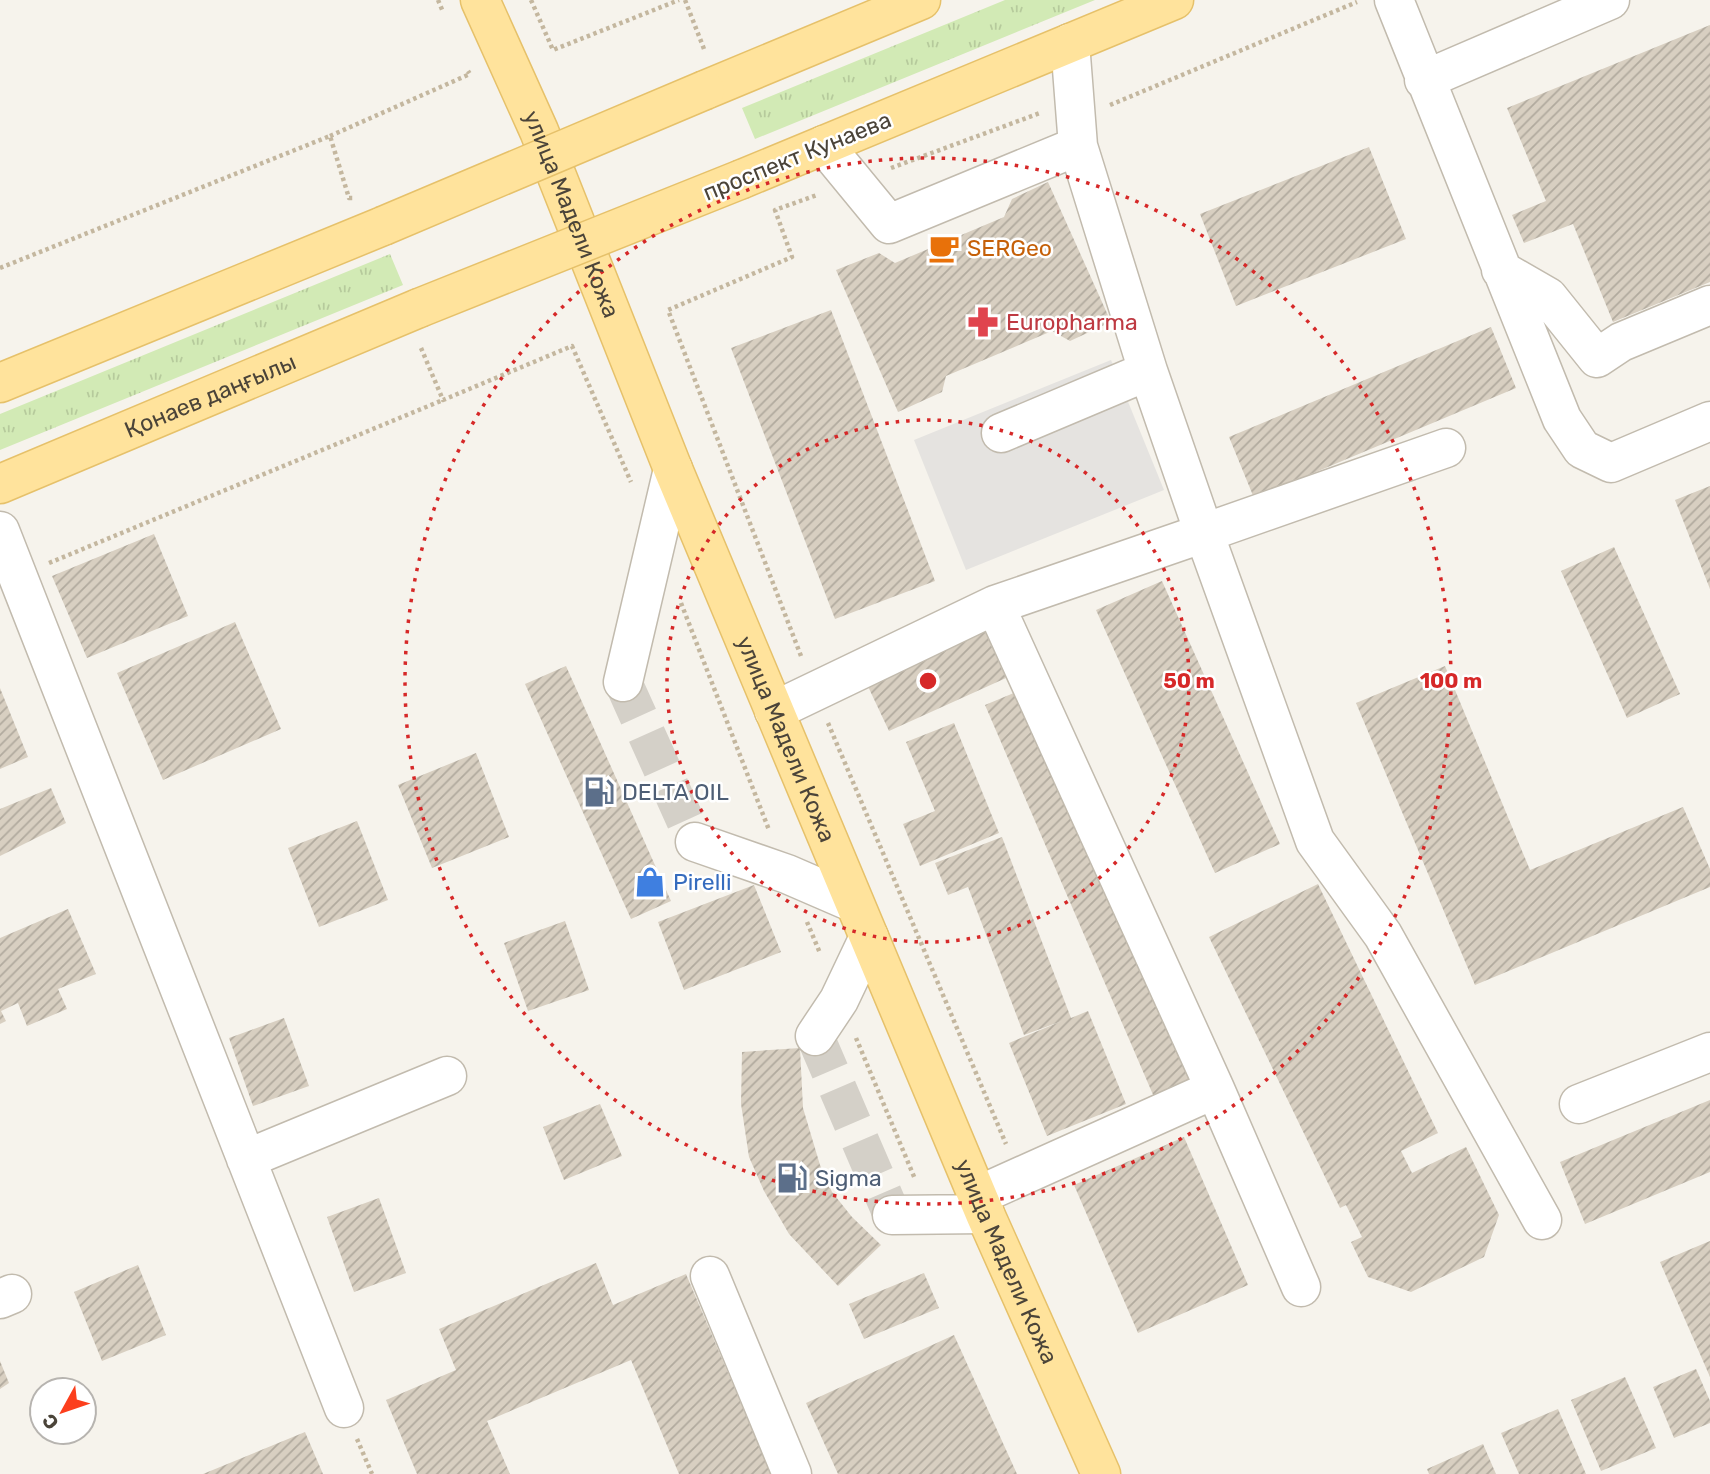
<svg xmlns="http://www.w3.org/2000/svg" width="1710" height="1474" viewBox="0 0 1710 1474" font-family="Rubik,sans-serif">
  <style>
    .grass { fill: url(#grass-tufts) }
    .parking { fill: #e5e3e0 }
    .building { fill: url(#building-hatch) }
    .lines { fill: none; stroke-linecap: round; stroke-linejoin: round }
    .minor-tunnel { stroke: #d4d0c8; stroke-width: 38; stroke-dasharray: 38 19; stroke-linecap: butt }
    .minor-casing { stroke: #c2bbae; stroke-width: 41 }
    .major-casing { stroke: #e6c16a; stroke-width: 41 }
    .path { stroke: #c4b79f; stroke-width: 4.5; stroke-dasharray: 3.5 3.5; stroke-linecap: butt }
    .minor { stroke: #fff; stroke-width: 38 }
    .major { stroke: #ffe39c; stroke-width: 38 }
    .major-bridge-casing { stroke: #e6c16a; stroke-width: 41; stroke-linecap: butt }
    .major-bridge { stroke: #ffe39c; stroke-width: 38 }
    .ring { fill: none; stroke: #d62828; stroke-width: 3.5; stroke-dasharray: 3.5 7 }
    .labels { text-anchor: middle; stroke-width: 5; stroke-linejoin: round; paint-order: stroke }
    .street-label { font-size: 23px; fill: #4b4439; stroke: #fff }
    .food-label { font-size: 23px; fill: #c56008; stroke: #fff; text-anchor: start }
    .health-label { font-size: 23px; fill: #be3a42; stroke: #fff; text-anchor: start }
    .service-label { font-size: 23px; fill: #4e5e75; stroke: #fff; text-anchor: start }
    .shop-label { font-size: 23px; fill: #366cbe; stroke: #fff; text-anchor: start }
    .centre { fill: #d62828; stroke: #fff; stroke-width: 3.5 }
    .ring-label { font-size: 21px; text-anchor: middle; font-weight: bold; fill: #d62828; stroke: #fff; stroke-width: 5; stroke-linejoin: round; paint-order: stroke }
  </style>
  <defs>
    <pattern id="grass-tufts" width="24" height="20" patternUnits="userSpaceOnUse" patternTransform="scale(1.75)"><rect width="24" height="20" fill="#d2eab5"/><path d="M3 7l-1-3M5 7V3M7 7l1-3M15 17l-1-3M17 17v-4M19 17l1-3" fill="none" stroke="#b6ca9c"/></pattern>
    <pattern id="building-hatch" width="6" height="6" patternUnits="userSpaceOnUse" patternTransform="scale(1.75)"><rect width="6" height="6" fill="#d8cfc1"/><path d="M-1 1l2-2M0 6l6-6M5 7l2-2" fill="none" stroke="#b1aa9e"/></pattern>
  </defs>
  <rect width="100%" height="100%" fill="#f6f3ec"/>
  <!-- grass -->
  <path class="grass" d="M1005,0H1095L755,139L742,108Z
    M390,254L403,285L0,450V414Z"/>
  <!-- parking -->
  <path class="parking" d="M1111,360L1164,490L966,570L914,440Z"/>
  <!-- building -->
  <path class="building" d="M1710,25V282L1613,322L1573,224L1524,243L1512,215L1546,201L1507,108Z
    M1369,147L1406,239L1236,306L1200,214Z
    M1048,182L1111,322L1070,341L1052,331L946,376L942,392L898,412L836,270L879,253L895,263L1004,217L1012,199Z
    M831,310L935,581L835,619L731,348Z
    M1491,327L1516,388L1254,498L1229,437Z
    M1710,486V589L1675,500Z
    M154,534L188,616L87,658L52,576Z
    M1614,547L1680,694L1627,718L1561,571Z
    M1162,581L1280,844L1215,873L1096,610Z
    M235,622L281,729L163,780L117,673Z
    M982,625L1006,678L889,731L864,678Z
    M566,666L671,901L631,919L525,684Z
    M1445,666L1530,870L1683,807L1710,869V887L1475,985L1356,703Z
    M0,688L28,757L0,769Z
    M1021,690L1193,1088L1157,1104L985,705Z
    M954,723L999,833L920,866L903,824L935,811L906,742Z
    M476,753L509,837L432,868L398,785Z
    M51,788L66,823L0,856V809Z
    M357,821L388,900L319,927L288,848Z
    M1002,837L1071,1018L1088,1011L1126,1104L1047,1136L1009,1043L1062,1021L1024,1035L968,887L948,895L935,863Z
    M1318,884L1438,1133L1401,1151L1412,1173L1466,1147L1499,1215L1484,1257L1411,1292L1368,1277L1351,1242L1362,1237L1346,1205L1340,1208L1209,937Z
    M754,885L781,952L684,990L658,922Z
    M68,909L96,974L58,989L67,1009L27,1026L18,1003L1,1011L6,1021L0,1024V938Z
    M565,921L589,990L528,1011L504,943Z
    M284,1018L309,1086L253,1106L229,1038Z
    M800,1048L803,1108L820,1165L832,1192L852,1217L881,1245L838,1286L789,1234L764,1191L749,1157L741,1104L742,1052Z
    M1710,1100V1172L1585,1224L1560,1162Z
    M600,1104L622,1156L564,1180L543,1127Z
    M1184,1137L1248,1285L1138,1333L1074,1185Z
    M379,1198L406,1273L354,1292L327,1217Z
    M1710,1241V1377L1660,1262Z
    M596,1263L613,1305L686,1274L771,1474H679L631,1360L487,1421L510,1474H417L386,1400L456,1370L439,1329Z
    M138,1265L166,1335L102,1361L74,1292Z
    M924,1273L939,1308L864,1339L849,1304Z
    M954,1335L1017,1474H838L806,1403Z
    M0,1361L9,1383L0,1389Z
    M1696,1369L1710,1401V1423L1674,1438L1653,1387Z
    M1625,1377L1656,1448L1601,1471L1571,1400Z
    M1558,1409L1586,1474H1519L1501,1433Z
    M305,1432L323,1474H203Z
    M1483,1444L1496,1474H1429L1427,1469Z"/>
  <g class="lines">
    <!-- minor-tunnel -->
    <path class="minor-tunnel" d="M623,682L695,842
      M815,1036L892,1215"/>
    <!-- minor casing -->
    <g class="minor-casing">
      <path id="minor" d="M1394,0L1562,419L1582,449L1611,463L1710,421
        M1424,80L1610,0
        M824,145L889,224L1078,146L1070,43
        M1501,270L1548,297L1597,358L1621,342L1710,305
        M1148,371L1204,533L1446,448
        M1001,433L1148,371L1078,146
        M0,531L344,1408
        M995,605L1215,1089L1301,1287
        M623,682L673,469
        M774,711L995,605L1204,533L1315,841L1383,935L1542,1220
        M695,842L787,874L854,903
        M815,1036L839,1000L869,937
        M1579,1104L1710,1052
        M246,1159L447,1076
        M977,1196L1215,1089
        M892,1215L985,1214
        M710,1276L792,1474
        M0,1299L12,1294"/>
    </g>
    <!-- major casing -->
    <g class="major-casing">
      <g id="major">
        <path id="s1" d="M480,0L539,131L673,469L985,1214L1101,1474"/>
        <path d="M705,90L921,0"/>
        <path d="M742,179L1174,0"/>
        <path d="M0,383L383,226"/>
        <path id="s2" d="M0,484L419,308"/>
      </g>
    </g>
    <!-- path -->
    <path class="path" d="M438,0L443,12
      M531,0L553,50L679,0
      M685,0L704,49L702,51
      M1110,105L1357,2
      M330,136L470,74L468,71
      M891,168L1040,113
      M0,268L330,136L349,198H353
      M421,348L443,400L572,346L631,482
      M49,563L443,400
      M681,603L769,830
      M801,656L668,310L792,257L775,210L817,195
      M828,723L1006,1144
      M807,922L820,953
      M856,1038L915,1179
      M357,1439L372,1474"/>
    <!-- minor -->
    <use href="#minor" class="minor"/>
    <!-- major -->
    <use href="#major" class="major"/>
    <!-- major-bridge casing -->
    <g class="major-bridge-casing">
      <path id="major-bridge" d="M383,226L705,90
        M419,308L742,179"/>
    </g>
    <!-- major-bridge -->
    <use href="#major-bridge" class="major-bridge"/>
  </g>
  <!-- distance rings -->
  <g class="ring">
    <circle cx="928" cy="681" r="261"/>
    <circle cx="928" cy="681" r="523"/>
  </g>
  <!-- icons -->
  <defs>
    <g id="cafe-bare" transform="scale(2.415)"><path d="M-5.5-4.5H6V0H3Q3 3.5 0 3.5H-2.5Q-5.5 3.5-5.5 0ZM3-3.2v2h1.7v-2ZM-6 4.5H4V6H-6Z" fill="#e8710a" stroke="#fff" stroke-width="2.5" paint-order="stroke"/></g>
    <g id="pharmacy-bare" transform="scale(2.415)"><path d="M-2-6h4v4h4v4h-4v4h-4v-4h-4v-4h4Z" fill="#e0444e" stroke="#fff" stroke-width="2.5" paint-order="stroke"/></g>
    <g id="fuel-bare" transform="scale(2.415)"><path d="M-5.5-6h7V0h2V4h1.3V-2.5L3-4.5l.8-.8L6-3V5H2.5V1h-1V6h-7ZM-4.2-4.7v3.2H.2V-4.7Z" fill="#5c6f8a" stroke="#fff" stroke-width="2.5" paint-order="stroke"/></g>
    <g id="shop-bare" transform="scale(2.415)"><path d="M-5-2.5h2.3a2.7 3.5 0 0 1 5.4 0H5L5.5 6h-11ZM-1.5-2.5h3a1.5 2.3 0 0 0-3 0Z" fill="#3f7fe0" stroke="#fff" stroke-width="2.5" paint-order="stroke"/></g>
  </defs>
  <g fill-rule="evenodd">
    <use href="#cafe-bare" x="944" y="248"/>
    <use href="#pharmacy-bare" x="983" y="322"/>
    <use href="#fuel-bare" x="599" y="792"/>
    <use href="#shop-bare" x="650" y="882"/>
    <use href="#fuel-bare" x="792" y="1178"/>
  </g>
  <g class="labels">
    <!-- street labels -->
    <g class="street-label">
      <text transform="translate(797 156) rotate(-22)" y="8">проспект Кунаева</text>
      <text dy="8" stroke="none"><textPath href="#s1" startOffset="233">улица Мадели Кожа</textPath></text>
      <text dy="8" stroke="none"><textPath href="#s2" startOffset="228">Қонаев даңғылы</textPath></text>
      <text dy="8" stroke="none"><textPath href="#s1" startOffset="800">улица Мадели Кожа</textPath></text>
      <text dy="8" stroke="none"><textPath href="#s1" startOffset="1367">улица Мадели Кожа</textPath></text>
    </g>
    <!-- food labels -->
    <g class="food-label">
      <text x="967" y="256">SERGeo</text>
    </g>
    <!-- health labels -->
    <g class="health-label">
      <text x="1006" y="330">Europharma</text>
    </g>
    <!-- service labels -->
    <g class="service-label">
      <text x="622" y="800">DELTA OIL</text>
      <text x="815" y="1186">Sigma</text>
    </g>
    <!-- shop labels -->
    <g class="shop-label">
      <text x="673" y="890">Pirelli</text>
    </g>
  </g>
  <circle cx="928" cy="681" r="10" class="centre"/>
  <g class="ring-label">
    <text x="1189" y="688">50 m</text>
    <text x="1451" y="688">100 m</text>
  </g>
  <!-- north arrow -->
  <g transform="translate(63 1411) rotate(230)"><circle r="33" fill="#ffffff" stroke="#b7b4b0" stroke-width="2"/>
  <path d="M0-5L12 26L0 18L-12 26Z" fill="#fc3f1d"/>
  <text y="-10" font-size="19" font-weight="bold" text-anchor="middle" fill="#4b4439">С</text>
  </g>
</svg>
